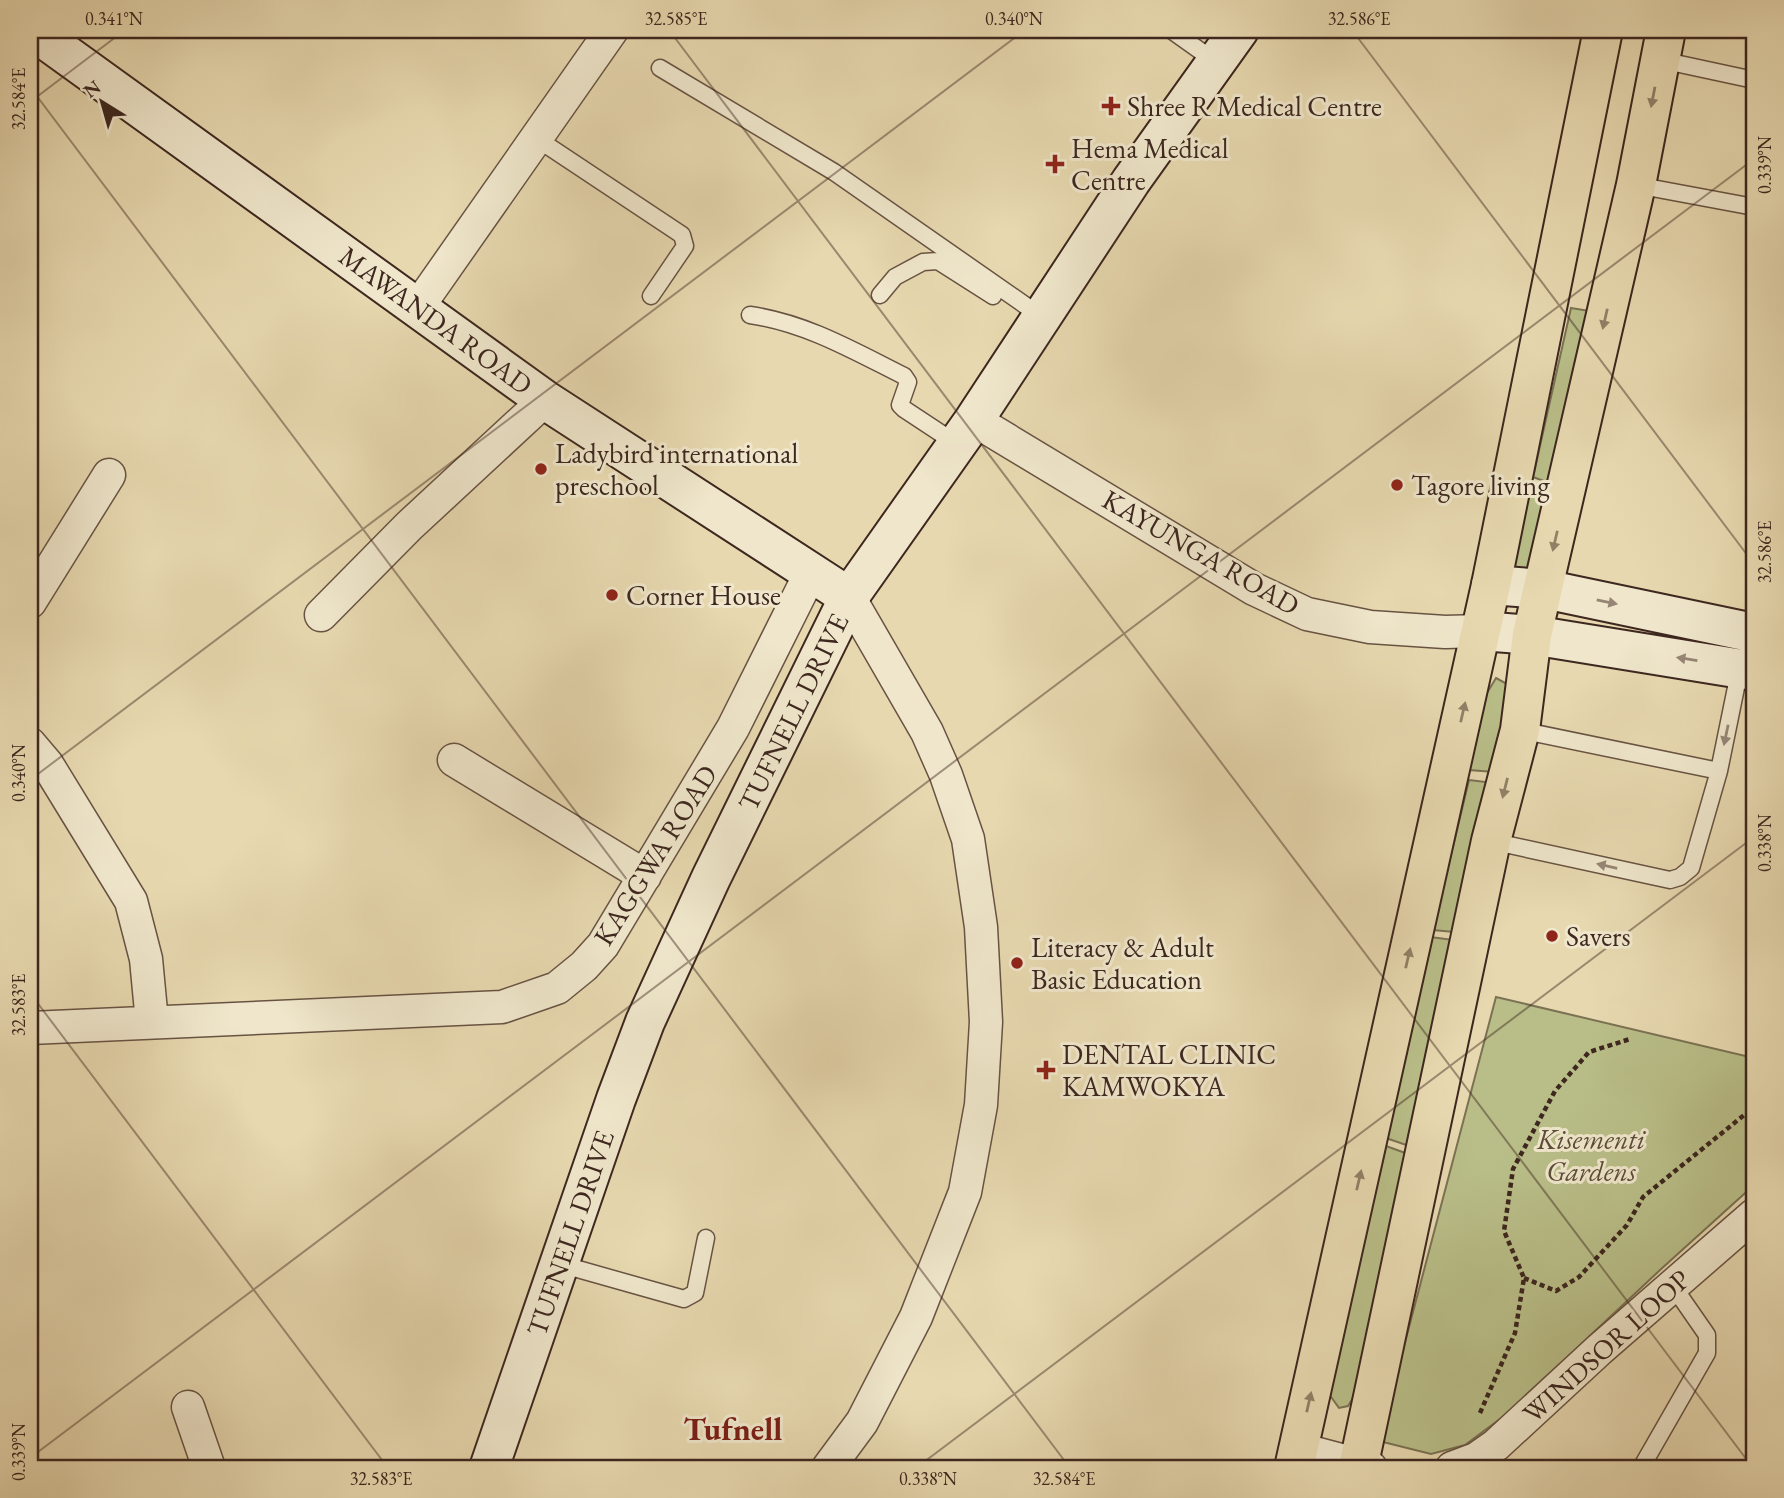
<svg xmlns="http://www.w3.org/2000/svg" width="1784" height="1498" viewBox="0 0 1784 1498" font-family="'EB Garamond',serif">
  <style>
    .green { fill: #b9be88; stroke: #7b7254; stroke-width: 2 }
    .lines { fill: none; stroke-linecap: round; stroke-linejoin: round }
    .lane-casing { stroke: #685343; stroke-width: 19 }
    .street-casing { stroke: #685343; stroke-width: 35 }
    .secondary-casing { stroke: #3d271f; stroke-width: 42 }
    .primary-casing { stroke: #3d271f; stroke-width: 42 }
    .path { stroke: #3d271f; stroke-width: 4.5; stroke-dasharray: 5 3.5; stroke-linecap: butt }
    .lane { stroke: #efe6cb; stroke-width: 16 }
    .street { stroke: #efe6cb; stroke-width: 32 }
    .secondary { stroke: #efe6cb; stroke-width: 38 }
    .primary { stroke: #e7d8af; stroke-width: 38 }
    .oneway { fill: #928067 }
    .oneway2 { fill: #968675 }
    .ticks { fill: none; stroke: #3d271f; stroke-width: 2; stroke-opacity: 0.45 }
    .poi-dot { fill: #8f2418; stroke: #efe6cb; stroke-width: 2.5 }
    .labels { text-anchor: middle; stroke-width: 6; stroke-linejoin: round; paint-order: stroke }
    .poi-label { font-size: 28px; fill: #3d271f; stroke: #efe6cb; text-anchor: start }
    .street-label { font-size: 28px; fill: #3d271f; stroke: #efe6cb }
    .park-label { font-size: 28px; font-style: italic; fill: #5c4d39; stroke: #efe6cb }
    .quarter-label { font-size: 32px; font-weight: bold; fill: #7a1f14; stroke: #efe6cb }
    .neatline { fill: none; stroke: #3d271f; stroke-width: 2.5 }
    .ticks-label { font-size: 18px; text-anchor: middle; fill: #3d271f }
  </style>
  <rect width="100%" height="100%" fill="#e7d8af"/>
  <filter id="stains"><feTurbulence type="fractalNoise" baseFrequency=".00286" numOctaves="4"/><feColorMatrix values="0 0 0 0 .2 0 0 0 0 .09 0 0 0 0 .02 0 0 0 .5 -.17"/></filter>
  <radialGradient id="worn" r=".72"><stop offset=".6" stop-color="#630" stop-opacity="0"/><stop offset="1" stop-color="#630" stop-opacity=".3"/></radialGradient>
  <!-- green -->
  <path class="green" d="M1571,308L1590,311L1549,483L1533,477Z
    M1532,483L1548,488L1529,572L1509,571Z
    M1496,678L1507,684L1511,692L1494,772L1469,770L1487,693Z
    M1469,780L1494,783L1454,932L1433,930Z
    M1430,937L1454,940L1409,1146L1386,1138Z
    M1496,997L1754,1058V1185L1660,1270L1508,1413L1465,1445L1431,1454L1379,1441Z
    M1386,1146L1408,1154L1353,1398L1348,1406L1339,1408L1329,1394Z"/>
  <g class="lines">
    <!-- lane casing -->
    <g class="lane-casing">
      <path id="lane" d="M1171,30L1216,62
        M1661,60L1754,80
        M660,68L834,172L1042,317
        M536,138L682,235L685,246L651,296
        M1636,185L1754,207
        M880,295L895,277L923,262L938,261L993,296
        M750,315C806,323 854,351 904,376L908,382L900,405L904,409L957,444
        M1520,730L1719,771
        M1491,841L1670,880L1680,877L1691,868L1719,771L1740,668
        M560,1264L684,1299L695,1293L706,1238
        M1641,1468L1707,1353V1335L1673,1286"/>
    </g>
    <!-- street casing -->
    <g class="street-casing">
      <path id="street" d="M418,307L612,30
        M974,420L1254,589L1307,614L1370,627L1445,632L1481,631
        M30,602L109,475
        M321,615L409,526L545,400
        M30,744L47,764L131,901L146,959L152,1022
        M454,760L645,876
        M30,1028L502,1007L557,988L584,966L603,945L733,728L811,572
        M188,1407L209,1468
        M1299,1449L1371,1468
        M828,1468L862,1422L916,1317L965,1192L981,1105L986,1022L981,927L968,839L946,775L927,732L849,597
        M1452,1468L1476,1459L1496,1445L1600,1349L1754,1215"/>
    </g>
    <!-- secondary casing -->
    <g class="secondary-casing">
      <path id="secondary" d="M32,30L545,400L849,597
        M1491,585L1544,589L1754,633
        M1481,631L1532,635L1754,671
        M489,1468L616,1099L645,1022L711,878L849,597L974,420L1131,181L1239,30"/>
    </g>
    <!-- primary casing -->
    <g class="primary-casing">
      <path id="primary" d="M1294,1468L1491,585L1603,30
        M1358,1468L1491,841L1520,730L1532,635L1636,185L1666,30"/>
    </g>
    <!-- path -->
    <path class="path" d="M1524,1278L1556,1291L1579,1277L1627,1225L1643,1197L1754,1107
      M1480,1413L1515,1333L1524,1278L1504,1231L1513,1169L1555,1091L1589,1052L1630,1039"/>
    <!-- lane -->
    <use href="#lane" class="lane"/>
    <!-- street -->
    <use href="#street" class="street"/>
    <!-- secondary -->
    <use href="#secondary" class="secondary"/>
    <!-- primary -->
    <use href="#primary" class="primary"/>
  </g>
  <!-- one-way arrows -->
  <defs><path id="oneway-solid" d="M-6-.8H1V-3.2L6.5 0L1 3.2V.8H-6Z" transform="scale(1.75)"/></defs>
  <g class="oneway">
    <use href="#oneway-solid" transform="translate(1653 97) rotate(101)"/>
    <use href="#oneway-solid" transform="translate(1605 319) rotate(103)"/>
    <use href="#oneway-solid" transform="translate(1555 541) rotate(103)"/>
    <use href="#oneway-solid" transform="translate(1463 712) rotate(-77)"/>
    <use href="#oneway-solid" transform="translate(1505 788) rotate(104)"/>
    <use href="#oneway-solid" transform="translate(1408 958) rotate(-77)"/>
    <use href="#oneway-solid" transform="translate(1359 1180) rotate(-77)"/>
    <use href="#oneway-solid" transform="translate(1309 1402) rotate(-77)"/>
  </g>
  <g class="oneway2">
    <use href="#oneway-solid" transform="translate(1607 602) rotate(12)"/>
    <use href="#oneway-solid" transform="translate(1687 659) rotate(-171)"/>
    <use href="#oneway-solid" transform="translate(1726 735) rotate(102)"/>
    <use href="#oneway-solid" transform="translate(1607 866) rotate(-167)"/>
  </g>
  <!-- ticks -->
  <path class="ticks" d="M669,30L1753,1468M1352,30L1754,564M30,87L1070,1468M30,102L125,30M30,780L1025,30M30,993L388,1468M30,1458L1754,159M916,1468L1754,837"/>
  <!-- markers -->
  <g class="poi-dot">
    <path d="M1107.5 95.5h7v7h7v7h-7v7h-7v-7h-7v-7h7z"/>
    <path d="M1051.5 153.5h7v7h7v7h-7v7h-7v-7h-7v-7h7z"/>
    <circle cx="541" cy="469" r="7"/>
    <circle cx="1397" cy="485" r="7"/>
    <circle cx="612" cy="595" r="7"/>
    <circle cx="1552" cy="936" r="7"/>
    <circle cx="1017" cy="963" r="7"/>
    <path d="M1042.5 1059.5h7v7h7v7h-7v7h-7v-7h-7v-7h7z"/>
  </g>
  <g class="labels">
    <!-- poi labels -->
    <g class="poi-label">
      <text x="1127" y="116">Shree R Medical Centre</text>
      <text x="1071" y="158">Hema Medical<tspan x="1071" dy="32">Centre</tspan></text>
      <text x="555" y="463">Ladybird international<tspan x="555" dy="32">preschool</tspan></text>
      <text x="1411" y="495">Tagore living</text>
      <text x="626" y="605">Corner House</text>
      <text x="1566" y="946">Savers</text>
      <text x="1031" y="957">Literacy &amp; Adult<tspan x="1031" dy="32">Basic Education</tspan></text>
      <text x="1062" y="1064">DENTAL CLINIC<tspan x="1062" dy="32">KAMWOKYA</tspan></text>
    </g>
    <!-- street labels -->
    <g class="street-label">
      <text transform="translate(436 320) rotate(36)" y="10">MAWANDA ROAD</text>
      <text transform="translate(1201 552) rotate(30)" y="10">KAYUNGA ROAD</text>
      <text transform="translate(793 712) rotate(-64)" y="10">TUFNELL DRIVE</text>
      <text transform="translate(655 855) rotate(-58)" y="10">KAGGWA ROAD</text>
      <text transform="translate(570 1233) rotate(-71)" y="10">TUFNELL DRIVE</text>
      <text transform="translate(1606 1346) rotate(-42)" y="10">WINDSOR LOOP</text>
    </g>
    <!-- park labels -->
    <g class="park-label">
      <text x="1591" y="1149">Kisementi<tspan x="1591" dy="32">Gardens</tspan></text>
    </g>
    <!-- quarter labels -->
    <g class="quarter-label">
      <text x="733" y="1440">Tufnell</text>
    </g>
  </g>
  <!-- margin -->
  <rect width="1784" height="1498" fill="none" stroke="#e7d8af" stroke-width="77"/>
  <!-- north arrow -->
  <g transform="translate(102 102) rotate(323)" stroke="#efe6cb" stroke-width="5" paint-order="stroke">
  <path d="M0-5L12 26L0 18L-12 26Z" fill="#3d271f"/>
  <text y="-10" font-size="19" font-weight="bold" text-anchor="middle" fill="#3d271f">N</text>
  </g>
  <rect x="38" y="38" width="1708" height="1422" class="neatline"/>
  <g class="ticks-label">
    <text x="114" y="25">0.341°N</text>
    <text x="676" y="25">32.585°E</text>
    <text x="1014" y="25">0.340°N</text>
    <text x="1359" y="25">32.586°E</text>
    <text transform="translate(19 99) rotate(-90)" y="6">32.584°E</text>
    <text transform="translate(1765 165) rotate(-90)" y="6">0.339°N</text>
    <text transform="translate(1765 552) rotate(-90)" y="6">32.586°E</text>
    <text transform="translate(19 773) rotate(-90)" y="6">0.340°N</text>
    <text transform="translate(1765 843) rotate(-90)" y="6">0.338°N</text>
    <text transform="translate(19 1005) rotate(-90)" y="6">32.583°E</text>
    <text transform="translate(19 1452) rotate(-90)" y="6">0.339°N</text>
    <text x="381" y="1485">32.583°E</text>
    <text x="928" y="1485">0.338°N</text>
    <text x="1064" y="1485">32.584°E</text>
  </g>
  <rect width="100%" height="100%" filter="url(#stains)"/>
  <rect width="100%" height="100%" fill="url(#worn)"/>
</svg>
